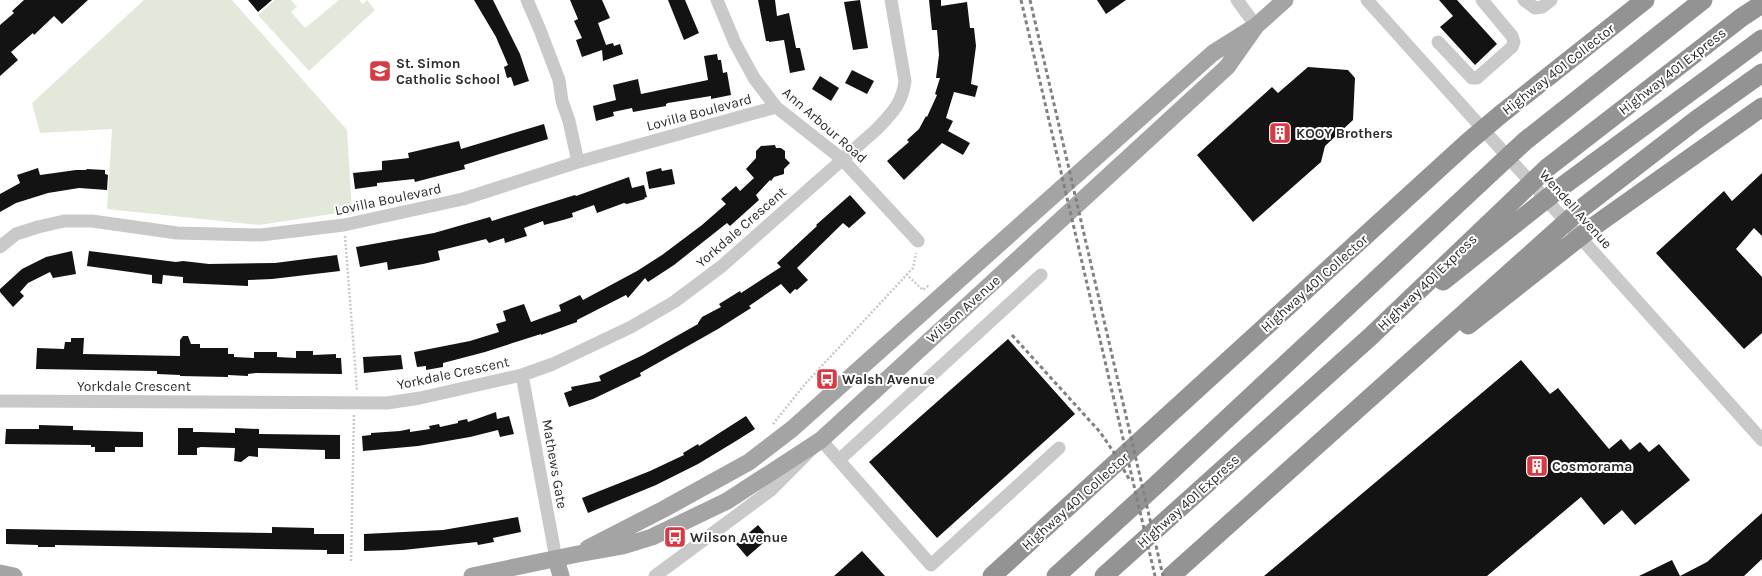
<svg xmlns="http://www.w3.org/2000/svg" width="1762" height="576" viewBox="0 0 1762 576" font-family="Karla,sans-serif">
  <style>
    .green { fill: #e2e9da }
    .building { fill: #131313 }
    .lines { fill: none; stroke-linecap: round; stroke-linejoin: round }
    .path { stroke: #c9c9c9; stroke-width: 2.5; stroke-dasharray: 2 2; stroke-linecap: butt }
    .minor { stroke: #c9c9c9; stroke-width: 13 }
    .major { stroke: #a4a4a4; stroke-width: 17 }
    .highway { stroke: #939393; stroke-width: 19 }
    .rail { stroke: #818181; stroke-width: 3; stroke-dasharray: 4 3; stroke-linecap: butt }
    .labels { text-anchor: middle; stroke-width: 4; stroke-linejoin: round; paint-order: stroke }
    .poi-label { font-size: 14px; font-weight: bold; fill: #2c2c2c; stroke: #fff; text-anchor: start }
    .street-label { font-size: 14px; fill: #2c2c2c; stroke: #fff }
  </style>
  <rect width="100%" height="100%" fill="#fff"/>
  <!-- green -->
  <path class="green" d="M144,0H232L347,130L352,211L259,225L107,209L112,129L40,133L32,103Z
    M275,0H291L297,7L291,12L305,28L339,0H359L363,4L367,0L375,10L309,71L258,15Z"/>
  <!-- building -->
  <path class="building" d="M24,0H88L62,24L54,16L34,35L33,33L11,52L18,60L0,76V25L14,13L12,11Z
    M248,0H272L258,12Z
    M474,0H493L520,54L529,81L514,86L511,77L507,78L504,67L508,65L496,37Z
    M570,0H602L610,18L598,23L606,45L613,43L614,46L620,44L623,54L603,61L602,50L582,57L576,40L582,38L574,21L578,19Z
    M668,0H685L699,33L684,40Z
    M758,0H775L777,16L789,13L796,48H800L805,70L790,73L784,40L769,42V41H766Z
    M860,0L868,48L853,50L844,2Z
    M929,0H941V6L967,2L970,28H974L976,46L971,84L978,86L975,97L954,92L946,118L953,121L948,131L970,143L963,155L942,143L904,180L887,161L909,142L907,140L919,129L926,116L927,117L937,95L935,94L940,78H936L939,55L937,30H932Z
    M1097,0H1126L1106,14Z
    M1439,0H1457L1497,44L1475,65L1440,27L1453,16Z
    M717,54L718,60H721L723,73L727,72L731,95L711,99V96L668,103L666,104V106L633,112L632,108L613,112L614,116L596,121L593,106L616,100L613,85L638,79L641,94L708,80L704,56Z
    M1308,67L1348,70L1355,78L1353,120L1325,146L1321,162L1253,222L1197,155L1272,87L1278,93Z
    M852,70L874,81L867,94L845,83Z
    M820,76L839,88L831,101L812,89Z
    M544,124L548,139L464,165L465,169L415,182L414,179L377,183V186L355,189L353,173L382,170V161L409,158L408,153L459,141L461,149Z
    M775,145L776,148H781L785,151V158L790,163L784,169V174L774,177L771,181L770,180L756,195L759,200L730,226L727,223L674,265L648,282L645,278L628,298L626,295L577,320V322L541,335V334L485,352L443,363V367L426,370V366L417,367L414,352L470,341L499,332L496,324L506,321L503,311L524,304L531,322L561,311L559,305L580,295L583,300L637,271L662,255L702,225L726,204L721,199L736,186L740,191L754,178L746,169L756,158V151L761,146Z
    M38,168L40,175L76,170H86L87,169L105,170V174L108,175L107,190L79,188L48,193L16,203L0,212V194L20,183L17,175Z
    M661,168L662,171L672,169L675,184L649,189L646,172Z
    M1762,173V236L1754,228L1736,249L1762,277V333L1744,349L1656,253L1724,191L1732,201Z
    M629,177L632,188L644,185L647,197L644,198L645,199L627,204L624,203L597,213L594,205L572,213L573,217L563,220L544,225L543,221L524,228L527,236L505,243L504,238L489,243L486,239L438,251L440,260L423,264L388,270L387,262L360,267L356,247L434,233L490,217L492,221L575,195L576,196Z
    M850,195L866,213L849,228L843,223L797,268L808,280L797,290L795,289L790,294L781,284L749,306L751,308L718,329L640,373L641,376L593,399L569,407L564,393L572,390L571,387L601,381L599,376L643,355L698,324V323L702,317L721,307L719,304L740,291L741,293L781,267L777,263L817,226L816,225Z
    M72,251L76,274L53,278L50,272L28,283L20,292L24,296L13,307L0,292V289L22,269L46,257Z
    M89,251L176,262L183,261L209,264L275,263L337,255L340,271L272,279L248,280V286L183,283V277L163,275L162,284L152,283V275L87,266Z
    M183,336H188L191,344H200V348H228V354H234V357L254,358V352H277V357L296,358V351H313V355L336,354V358H341L342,374L256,373L248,374V376L228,375V377L180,376V375L157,374V371L36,369L37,348L64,349L65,342H71V338H84L83,354L180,356V340Z
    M1008,339L1075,414L937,538L869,462Z
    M401,355L403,369L364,373L363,357Z
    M1521,360L1550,394L1558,388L1609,449L1621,439L1630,450L1640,442L1649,452L1659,444L1690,480L1635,525L1622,510L1604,525L1581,497L1487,576H1264Z
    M496,412L497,419L509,416L514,434L500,437L498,430L470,437L418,446L363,451L362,436L371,435V433L400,431L410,429V432L430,429L429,426L439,424L440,427L458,423V421L467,419L468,422Z
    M746,416L755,429L736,441L698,464L656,485L588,513L582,498L650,471L684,455L683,453L698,444L699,446Z
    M39,425L73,426V430L143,432V447H115V452H95V447H91V445L5,444L6,429H39Z
    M178,428H193V432H201L235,433V428L259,429V434L340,435V459H325V450L258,448V457L249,456L241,462L234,461L235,448L201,447L197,448V455H178Z
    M1762,513V559L1744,576H1639L1672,560L1680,576L1707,562Z
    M518,517L521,532L493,538L494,542L478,545L477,542L403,550L364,551V534L443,530Z
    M758,525L769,538L747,557L736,544Z
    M272,527L314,528V534H344V554H327V550L55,545V547H38V545L6,544V529L272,533Z
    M862,551L885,576H834Z"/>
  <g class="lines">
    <!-- path -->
    <path class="path" d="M345,236L357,390
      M906,274L923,290L928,286L929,287
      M773,424L805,384L913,268L916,253
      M351,561L354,414"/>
    <!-- minor -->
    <path class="minor" d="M527,0L540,30L559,80L562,101L569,121L578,162
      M717,0L735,43L754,78L776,107L842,159L918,241
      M1237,0L1256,26
      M1367,0L1762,440
      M1524,0L1535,8L1542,7L1551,0
      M1438,42L1472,78H1477L1512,47L1514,42L1512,36L1482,0
      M0,247L16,234L38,227L64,221H92L177,233L261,235L344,225L463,199L578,162L776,107
      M522,375L556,559
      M0,401L387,403L420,398L522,375L553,364L631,327L674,302L722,266L877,129C892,113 902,104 905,81L891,0
      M839,460L1041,275
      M655,576L771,490L821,440L931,565L1059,448"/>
    <!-- major -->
    <path class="major" d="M588,548L664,509L749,462L792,429L1213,53L1256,26L1285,0
      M556,559L561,576
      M0,573L14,576
      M472,576L578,554L623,546L652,537L727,501L821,440L1227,67L1256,26"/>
    <!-- highway -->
    <path class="highway" d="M1443,281L1564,185L1762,39
      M1468,325L1590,229L1762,107
      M992,576L1468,142L1500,115L1645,0
      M1056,576L1156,485L1525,141L1703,0
      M1104,576L1370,337L1547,168L1742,17L1762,4
      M1171,576L1582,208L1696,120L1762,73"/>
    <!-- rail -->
    <path class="rail" d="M1021,0L1155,576
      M1030,0L1163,576
      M1012,335L1100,432L1115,454L1129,479"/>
  </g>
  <!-- icons -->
  <defs>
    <g id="school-square" transform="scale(1.15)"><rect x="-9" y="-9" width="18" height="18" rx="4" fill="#d73a43" stroke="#fff"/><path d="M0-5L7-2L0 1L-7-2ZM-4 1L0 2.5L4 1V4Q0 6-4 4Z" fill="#fff"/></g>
    <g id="building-square" transform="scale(1.15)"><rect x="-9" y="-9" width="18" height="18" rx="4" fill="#d73a43" stroke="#fff"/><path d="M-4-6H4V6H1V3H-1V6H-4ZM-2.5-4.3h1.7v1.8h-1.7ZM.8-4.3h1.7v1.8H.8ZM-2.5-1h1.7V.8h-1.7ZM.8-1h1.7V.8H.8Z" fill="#fff"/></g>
    <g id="bus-square" transform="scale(1.15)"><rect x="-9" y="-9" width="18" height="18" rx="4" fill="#d73a43" stroke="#fff"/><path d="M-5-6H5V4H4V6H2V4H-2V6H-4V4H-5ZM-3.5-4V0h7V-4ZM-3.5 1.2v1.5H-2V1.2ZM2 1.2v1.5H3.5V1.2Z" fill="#fff"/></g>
  </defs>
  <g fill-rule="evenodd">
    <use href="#school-square" x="380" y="71"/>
    <use href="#building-square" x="1280" y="133"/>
    <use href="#bus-square" x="827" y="379"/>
    <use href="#building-square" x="1537" y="466"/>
    <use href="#bus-square" x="675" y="537"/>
  </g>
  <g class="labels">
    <!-- poi labels -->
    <g class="poi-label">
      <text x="396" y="68">St. Simon<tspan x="396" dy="16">Catholic School</tspan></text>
      <text x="1296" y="138">KOOY Brothers</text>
      <text x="842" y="384">Walsh Avenue</text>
      <text x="1552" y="471">Cosmorama</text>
      <text x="690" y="542">Wilson Avenue</text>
    </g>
    <!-- street labels -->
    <g class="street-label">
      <text transform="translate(1558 69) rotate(-38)" y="5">Highway 401 Collector</text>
      <text transform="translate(1672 71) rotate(-38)" y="5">Highway 401 Express</text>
      <text transform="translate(699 112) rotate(-15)" y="5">Lovilla Boulevard</text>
      <text transform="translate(825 125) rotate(41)" y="5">Ann Arbour Road</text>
      <text transform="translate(388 199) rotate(-12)" y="5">Lovilla Boulevard</text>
      <text transform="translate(1576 209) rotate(48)" y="5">Wendell Avenue</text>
      <text transform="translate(741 227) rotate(-41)" y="5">Yorkdale Crescent</text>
      <text transform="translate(1427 282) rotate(-44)" y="5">Highway 401 Express</text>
      <text transform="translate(1314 283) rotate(-42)" y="5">Highway 401 Collector</text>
      <text transform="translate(963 309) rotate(-42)" y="5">Wilson Avenue</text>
      <text transform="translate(453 373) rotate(-12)" y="5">Yorkdale Crescent</text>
      <text x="134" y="391">Yorkdale Crescent</text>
      <text transform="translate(555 464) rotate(80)" y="5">Mathews Gate</text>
      <text transform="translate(1075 501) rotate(-42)" y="5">Highway 401 Collector</text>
      <text transform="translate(1188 501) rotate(-42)" y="5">Highway 401 Express</text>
    </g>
  </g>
</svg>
